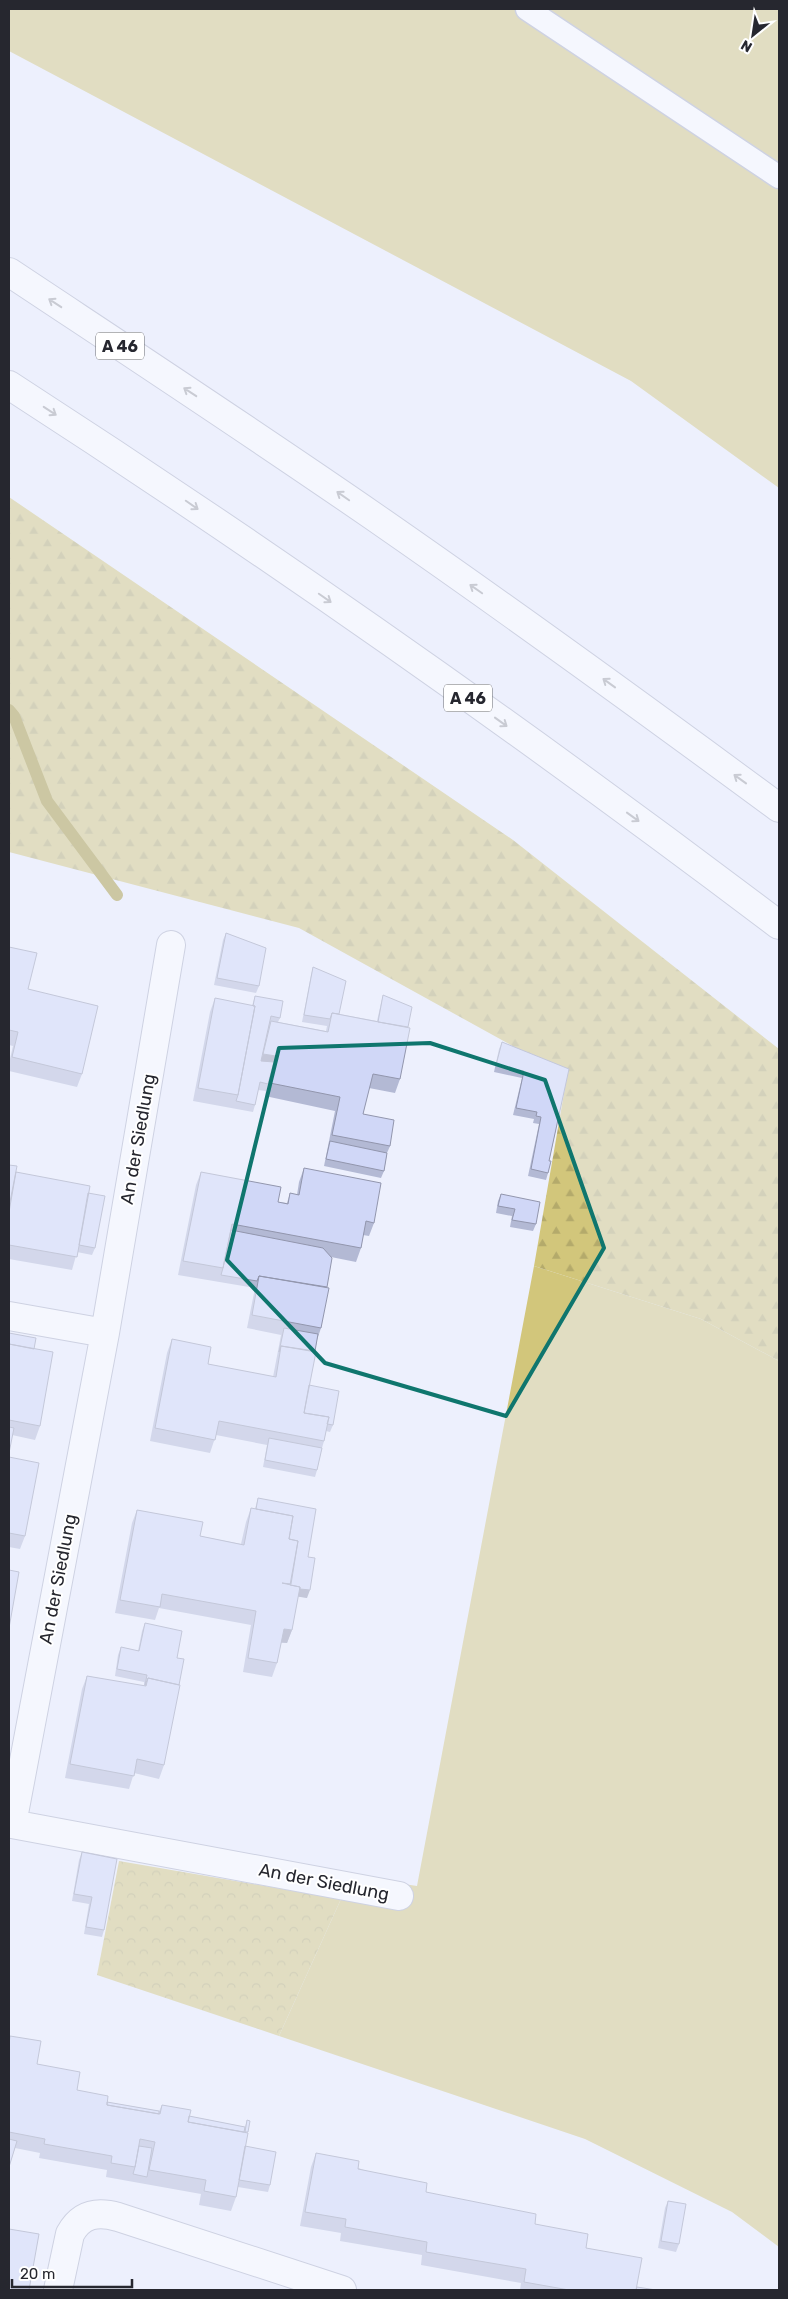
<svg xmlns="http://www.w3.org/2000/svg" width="788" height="2299" viewBox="0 0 788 2299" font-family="Rubik,sans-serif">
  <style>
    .green { fill: #d2c67b }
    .forest { fill: url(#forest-firs) }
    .park { fill: url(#park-crowns) }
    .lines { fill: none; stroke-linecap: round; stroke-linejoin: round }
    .stream { stroke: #a49436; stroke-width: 12 }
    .lane-casing { stroke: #a9adc2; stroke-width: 25 }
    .street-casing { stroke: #a9adc2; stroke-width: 30 }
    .highway-casing { stroke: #a9adc2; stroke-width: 30 }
    .lane { stroke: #fff; stroke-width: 22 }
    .street { stroke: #fff; stroke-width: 28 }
    .highway { stroke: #fff; stroke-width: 28 }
    .wall { fill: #b3b9d4 }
    .shaded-wall { fill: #9296ad }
    .building { fill: #d0d7f7; stroke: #9296ad }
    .oneway { stroke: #9d9ea1 }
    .marked { fill: none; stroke: #0f766e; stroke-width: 4; stroke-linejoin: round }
    .labels { text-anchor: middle; stroke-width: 4; stroke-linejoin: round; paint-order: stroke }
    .shield { fill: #fff; stroke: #67686d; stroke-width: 1 }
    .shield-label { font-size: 16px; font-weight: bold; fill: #26272f }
    .street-label { font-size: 18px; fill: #26272f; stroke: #fff }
  </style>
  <defs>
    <pattern id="forest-firs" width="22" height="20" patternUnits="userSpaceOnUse" patternTransform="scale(1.25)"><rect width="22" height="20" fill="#d2c67b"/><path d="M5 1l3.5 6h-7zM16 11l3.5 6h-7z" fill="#b4aa6b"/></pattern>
    <pattern id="park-crowns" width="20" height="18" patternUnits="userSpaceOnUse" patternTransform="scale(1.25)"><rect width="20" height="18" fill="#d2c67b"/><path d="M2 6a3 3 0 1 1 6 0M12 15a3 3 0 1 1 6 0" fill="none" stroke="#b4aa6b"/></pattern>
  </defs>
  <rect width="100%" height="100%" fill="#edf0fd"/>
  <!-- green -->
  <path class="green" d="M9,9H779V488L631,381L9,51Z
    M534,1266L701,1319L779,1361V2247L732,2212L585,2139L279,2036L341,1899L345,1875L417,1886Z"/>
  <!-- forest -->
  <path class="forest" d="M9,497L513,840L779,1049V1361L701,1319L534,1266L567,1076L299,928L9,852Z"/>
  <!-- park -->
  <path class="park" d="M119,1861L341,1899L279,2036L97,1975Z"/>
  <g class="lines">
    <!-- stream -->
    <path class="stream" d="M9,710L14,716L47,801L117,895"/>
    <!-- lane casing -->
    <g class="lane-casing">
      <path id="lane" d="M527,9L779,177"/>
    </g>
    <!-- street casing -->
    <g class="street-casing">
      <path id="street" d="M9,1316L105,1333
        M9,1823L12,1824L105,1333L171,945
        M12,1824L399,1896
        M58,2290L70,2234C81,2214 97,2211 118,2217L342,2290"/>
    </g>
    <!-- highway casing -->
    <g class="highway-casing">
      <path id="highway" d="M9,272C131,353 253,433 373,516C510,611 645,709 779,808
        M9,385C272,555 529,736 779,925"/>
    </g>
    <!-- lane -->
    <use href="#lane" class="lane"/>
    <!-- street -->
    <use href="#street" class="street"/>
    <!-- highway -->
    <use href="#highway" class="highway"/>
  </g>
  <!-- wall -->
  <path class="wall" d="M226,933L259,986L256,993L214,985L223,940Z
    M9,947L28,989L82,1074L77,1087L9,1071V1063L13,1046L9,1045Z
    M313,967L339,1014L377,1021L381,1003L383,995L400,1079L395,1093L369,1088L363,1114L390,1146L387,1153L384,1171L381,1178L324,1166L335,1111L265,1096L266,1089V1091L258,1090L255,1105L253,1112L193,1101L210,1012L215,998L252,1006L255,996L280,1018L278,1022L326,1031L327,1026L302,1022L311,975Z
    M502,1042L569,1069L549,1161L548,1173L546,1180L528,1176L539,1124L533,1123L534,1119L513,1115L522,1078L494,1072L499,1049Z
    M9,1165L16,1172L88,1193L95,1248L92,1255L77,1252L72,1270L9,1259Z
    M304,1168L374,1223L369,1236L363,1235L361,1248L356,1262L331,1257L321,1328L317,1340L309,1385L333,1425L330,1432L326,1431L324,1441L322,1448L317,1470L315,1477L263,1467L267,1445L216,1435L210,1453L150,1441L167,1353L172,1339L208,1364L273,1377L281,1335L247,1328L255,1288L178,1275L196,1185L201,1172L278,1202L287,1203L290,1193L297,1195L299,1182Z
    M501,1194L536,1224L533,1231L510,1227L512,1216L496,1213L498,1201Z
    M9,1333L34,1349L40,1426L35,1440L12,1435L9,1453Z
    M9,1457L25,1536L20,1549L9,1547Z
    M258,1498L308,1557L307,1598L298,1596L292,1630L287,1643H281L277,1663L272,1677L243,1672L251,1625L159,1608L155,1620L115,1613L132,1523L137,1510L200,1536L241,1544L246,1522L251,1508L255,1509Z
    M145,1623L177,1658L164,1765L159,1779L134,1773L129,1789L65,1778L82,1689L87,1676L144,1686V1682L115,1676L118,1655L121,1647L138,1651L142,1631Z
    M82,1852L104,1930L102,1937L84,1934L89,1904L72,1901L79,1860Z
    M10,2036L37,2064L77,2090L107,2102L159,2111L162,2105L189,2116L245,2127L247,2120L245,2146L270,2185L268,2192L238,2187L236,2197L231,2211L199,2205L201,2194L106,2177L107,2170L39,2158L40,2153L15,2148L9,2167V2040Z
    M316,2153L426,2192L535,2224L586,2248L637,2287L656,2290H520L521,2283L421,2265L422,2255L340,2241L341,2233L300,2226L311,2167Z
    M668,2201L679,2244L676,2252L658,2248L665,2208Z"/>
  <!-- shaded-wall -->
  <path class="shaded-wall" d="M263,1054L276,1056L271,1070L258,1068Z
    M282,1583L291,1584L310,1590L307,1598L287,1595Z
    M284,1629L292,1630L287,1643L279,1642Z"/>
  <!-- building -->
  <path class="building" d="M226,933L266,948L259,986L217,978Z
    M9,947L37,953L28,989L98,1006L82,1074L12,1057L18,1032L9,1030Z
    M313,967L346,981L339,1014L332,1013L330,1019L304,1015Z
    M383,995L412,1007L408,1027L378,1022Z
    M255,996L283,1001L280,1018L271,1016L261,1061L274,1062L268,1084L260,1082L255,1105L236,1101L238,1095L255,1006H253Z
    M215,998L255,1006L238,1095L198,1088Z
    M332,1013L410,1028L400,1079L373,1074L363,1114L394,1120L390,1146L332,1135L340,1097L270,1083L276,1056L263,1054L271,1021L328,1032Z
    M502,1042L569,1069L549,1161H551L548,1173L531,1169L541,1117L536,1116L537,1112L516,1108L524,1071L496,1065Z
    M330,1141L387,1153L384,1171L326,1159Z
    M9,1165L17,1166L9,1207Z
    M304,1168L381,1183L374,1223L366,1221L361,1248L232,1224L223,1268L183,1261L201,1172L281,1187L278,1202L288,1204L290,1193L299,1195Z
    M16,1172L90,1186L77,1257L9,1245V1212Z
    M88,1193L105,1196L95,1248L79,1245Z
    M501,1194L540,1202L536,1224L512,1220L515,1209L498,1206Z
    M231,1230L323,1248L332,1258L327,1287L259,1276L257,1281L221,1275L223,1268Z
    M259,1276L329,1288L321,1328L252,1315Z
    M284,1328L318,1334L315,1351L281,1346L279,1352Z
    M9,1333L36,1338L34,1349L9,1344Z
    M172,1339L211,1347L208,1364L276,1377L281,1346L316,1352L304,1413L329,1417L324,1441L219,1421L215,1440L155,1428Z
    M9,1344L53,1352L40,1426L9,1420Z
    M309,1385L339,1391L333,1425L327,1424L329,1417L304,1413Z
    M9,1427L14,1428L9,1453Z
    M269,1438L322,1448L317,1470L265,1460Z
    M9,1457L39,1463L25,1536L9,1533Z
    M258,1498L316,1509L308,1557L315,1558L310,1590L300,1589V1587L290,1585L298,1541L289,1539L293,1516L256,1509Z
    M251,1508L293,1516L289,1539L298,1541L291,1584L282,1583L300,1587L292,1630L284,1629L277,1663L248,1658L256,1611L162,1594L160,1607L120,1600L137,1510L203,1522L200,1536L244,1545Z
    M9,1570L19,1572L9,1628Z
    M145,1623L182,1631L177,1658L184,1659L179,1685L148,1678L145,1685L147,1675L117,1669L121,1647L139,1651Z
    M87,1676L146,1686L148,1678L180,1685L164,1765L137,1759L134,1776L70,1764Z
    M82,1852L117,1859L104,1930L86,1927L92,1897L74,1894Z
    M10,2036L41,2041L37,2064L80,2072L77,2090L108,2096L107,2105L160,2114L162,2105L191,2110L188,2122L248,2133L236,2197L204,2191L206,2180L149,2170L155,2142L140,2139L135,2167L111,2163L112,2156L44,2144L45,2139L9,2132V2044Z
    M107,2102L159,2111V2114L107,2105Z
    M189,2116L245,2127L244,2132L188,2122Z
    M247,2120L250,2121L248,2132H245Z
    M9,2139L17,2141L9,2167Z
    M139,2146L152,2148L147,2177L133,2174L135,2167Z
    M245,2146L276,2152L270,2185L239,2180Z
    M316,2153L359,2161L358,2169L427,2183L426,2192L536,2214L535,2224L588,2234L586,2248L642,2258L636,2290H569L524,2282L526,2269L426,2252L427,2242L345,2227L346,2219L305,2212Z
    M668,2201L686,2204L679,2244L661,2241Z
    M9,2229L39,2234L29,2290H9Z
    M637,2287L656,2290H636Z"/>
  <!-- one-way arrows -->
  <defs><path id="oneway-shaft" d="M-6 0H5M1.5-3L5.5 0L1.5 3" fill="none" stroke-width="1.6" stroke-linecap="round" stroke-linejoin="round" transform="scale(1.25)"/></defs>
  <g class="oneway">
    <use href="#oneway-shaft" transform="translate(55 303) rotate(-147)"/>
    <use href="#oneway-shaft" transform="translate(190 392) rotate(-147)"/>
    <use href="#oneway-shaft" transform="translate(50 411) rotate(33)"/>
    <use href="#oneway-shaft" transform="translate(343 496) rotate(-145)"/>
    <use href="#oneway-shaft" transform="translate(192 505) rotate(35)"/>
    <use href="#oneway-shaft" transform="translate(476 589) rotate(-145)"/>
    <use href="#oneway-shaft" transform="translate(325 598) rotate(35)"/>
    <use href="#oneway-shaft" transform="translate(609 683) rotate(-144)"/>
    <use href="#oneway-shaft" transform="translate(501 722) rotate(36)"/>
    <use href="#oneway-shaft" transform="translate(740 779) rotate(-144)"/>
    <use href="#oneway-shaft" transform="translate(633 817) rotate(36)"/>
  </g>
  <!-- marked area -->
  <path d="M0 0H788V2299H0ZM430,1043L545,1080L604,1248L506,1416L325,1363L227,1260L279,1048Z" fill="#edf0fd" fill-opacity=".55" fill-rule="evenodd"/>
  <path class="marked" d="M430,1043L545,1080L604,1248L506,1416L325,1363L227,1260L279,1048Z"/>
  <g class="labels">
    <!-- shield labels -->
    <g class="shield">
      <rect x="96" y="332.5" width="48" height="27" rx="4"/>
      <rect x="444" y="684.5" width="48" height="27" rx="4"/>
    </g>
    <g class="shield-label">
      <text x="120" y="352">A 46</text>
      <text x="468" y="704">A 46</text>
    </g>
    <!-- street labels -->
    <g class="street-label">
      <text transform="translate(138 1139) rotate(-80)" y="6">An der Siedlung</text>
      <text transform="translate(58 1579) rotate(-79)" y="6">An der Siedlung</text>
      <text transform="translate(324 1882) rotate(11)" y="6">An der Siedlung</text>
    </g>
  </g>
  <!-- border -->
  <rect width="788" height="2299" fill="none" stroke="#26272f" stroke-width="20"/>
  <!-- north arrow -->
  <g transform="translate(753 35) rotate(210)" stroke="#ffffff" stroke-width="4" paint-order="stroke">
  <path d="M0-4L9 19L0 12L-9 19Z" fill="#26272f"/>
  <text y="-8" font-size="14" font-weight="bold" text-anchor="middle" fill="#26272f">N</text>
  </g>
  <!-- scale -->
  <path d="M12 2279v8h120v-8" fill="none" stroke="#26272f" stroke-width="2.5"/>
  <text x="20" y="2279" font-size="15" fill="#26272f" stroke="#ffffff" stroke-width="4" paint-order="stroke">20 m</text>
</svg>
